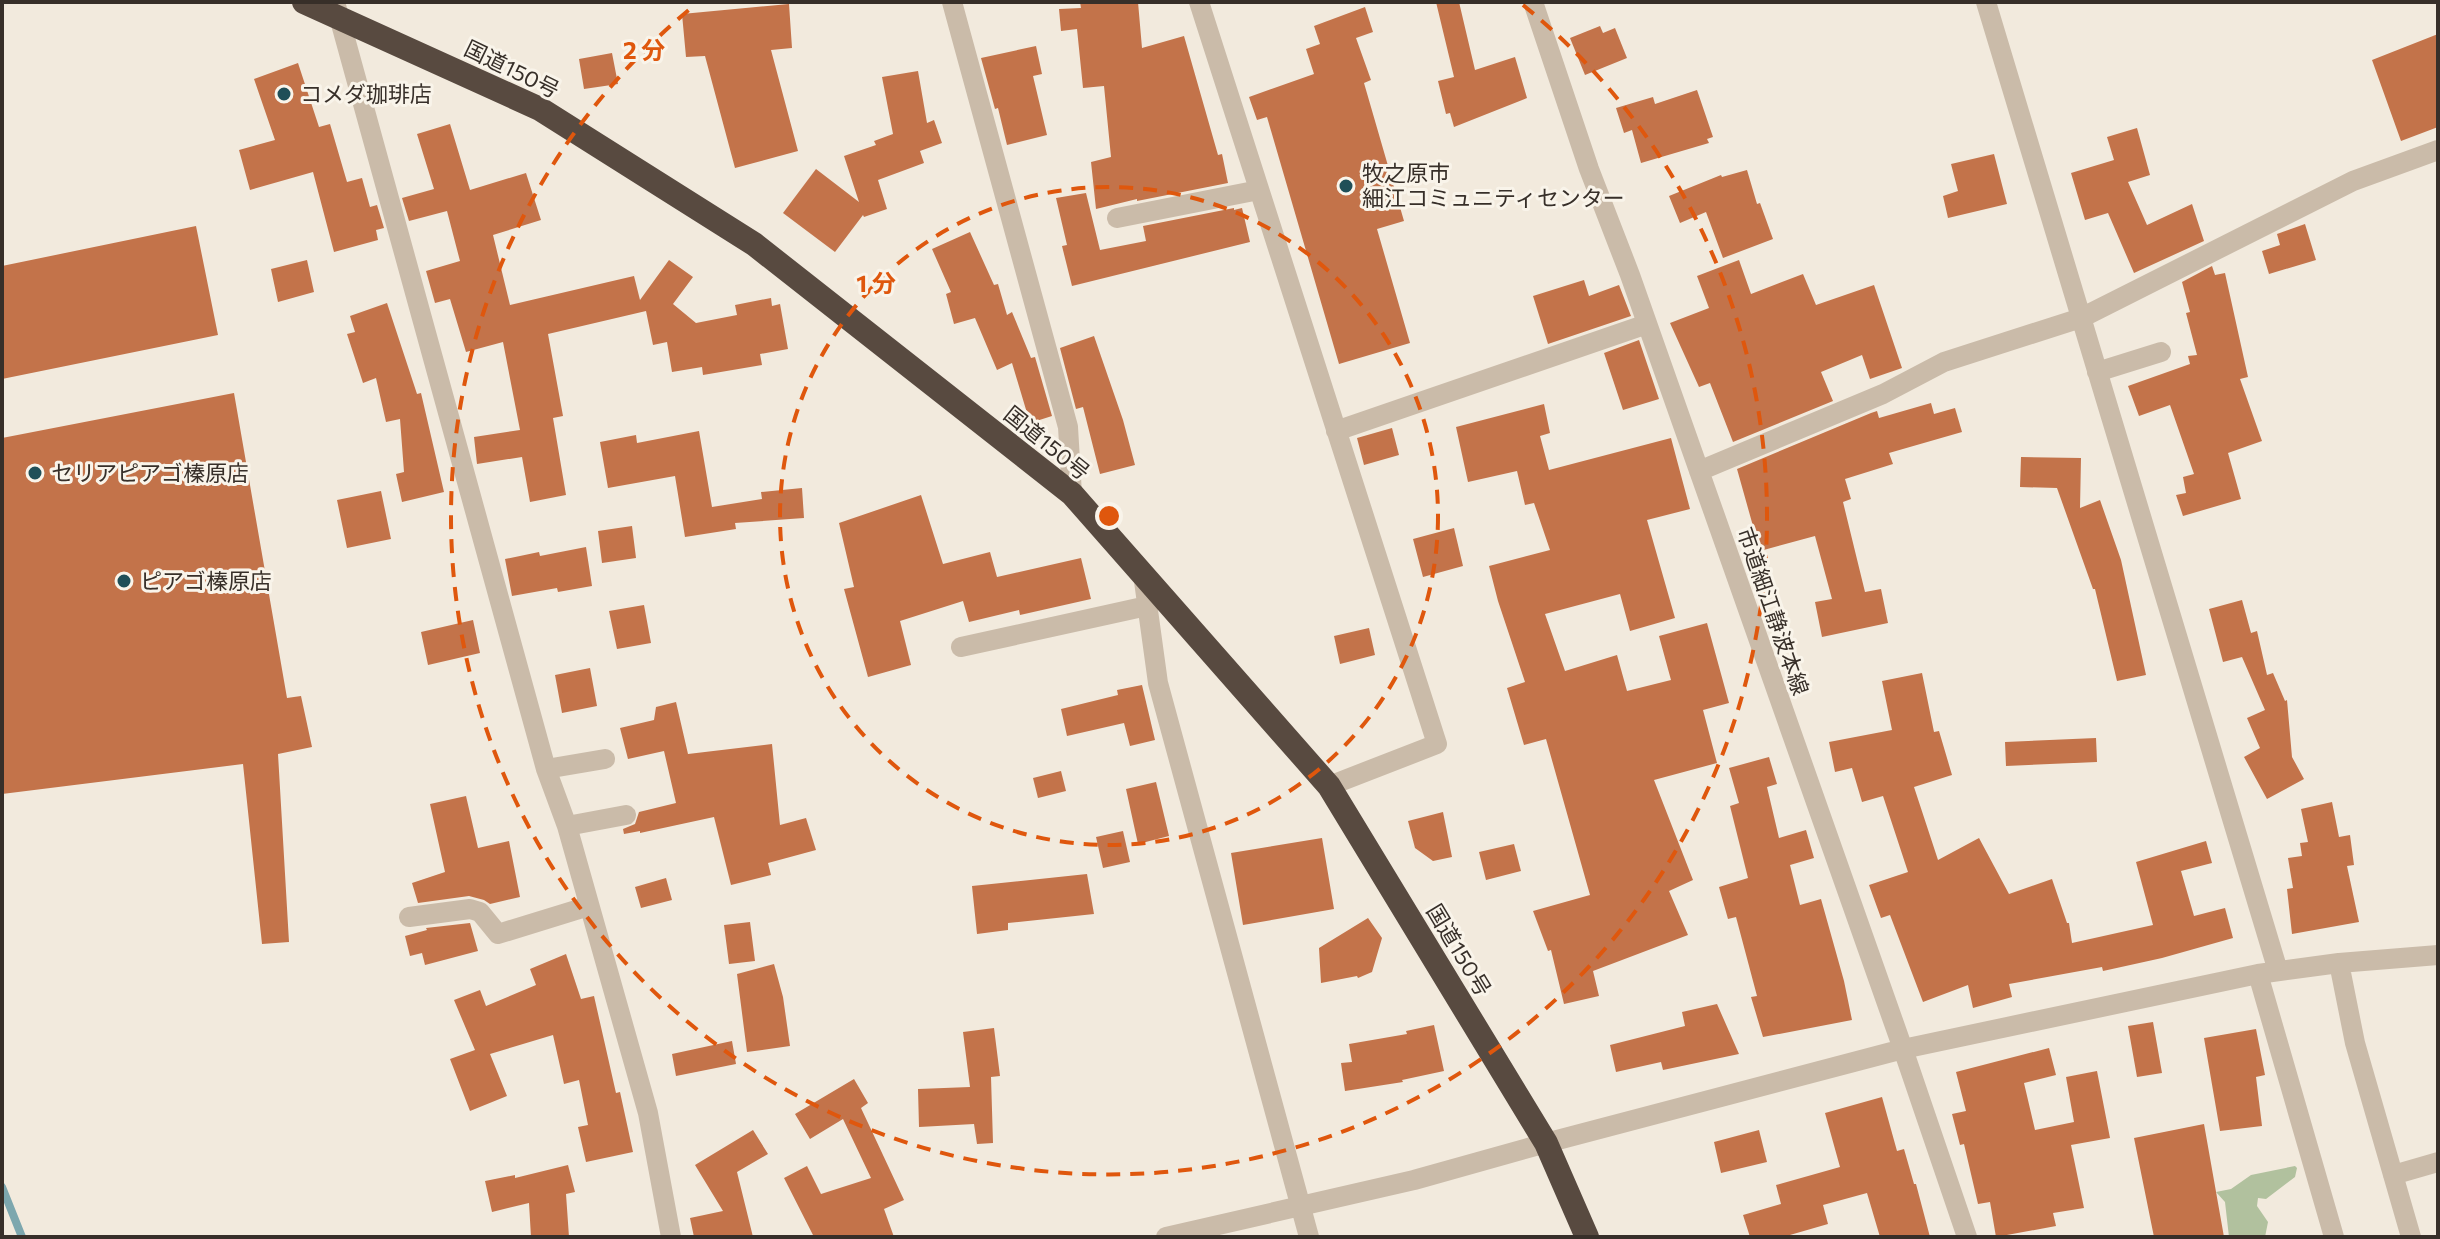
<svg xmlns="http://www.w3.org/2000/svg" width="2440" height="1239" viewBox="0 0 2440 1239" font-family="Commissioner,'Noto Sans JP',sans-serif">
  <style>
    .green { fill: #b1c19e }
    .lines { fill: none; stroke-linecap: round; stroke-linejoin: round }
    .stream { stroke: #7da7ae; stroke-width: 8 }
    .building { fill: #c3734a }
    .minor { stroke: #cabba9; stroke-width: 20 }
    .highway { stroke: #584a40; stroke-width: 24 }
    .ring { fill: none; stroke: #df570d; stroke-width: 4; stroke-dasharray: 14 10 }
    .poi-dot { fill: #1f4f58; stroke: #f9f4ea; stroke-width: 3 }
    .labels { text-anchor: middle; stroke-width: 6; stroke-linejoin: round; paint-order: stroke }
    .street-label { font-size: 22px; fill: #372f29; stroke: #f9f4ea }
    .poi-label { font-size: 22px; fill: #372f29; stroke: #f9f4ea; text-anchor: start }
    .centre { fill: #df570d; stroke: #f9f4ea; stroke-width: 4 }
    .ring-label { font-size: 24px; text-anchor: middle; font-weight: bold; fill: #df570d; stroke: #f9f4ea; stroke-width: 6; stroke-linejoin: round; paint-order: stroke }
  </style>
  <rect width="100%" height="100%" fill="#f2eadd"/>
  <!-- green -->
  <path class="green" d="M2295,1166L2297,1168L2295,1177L2266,1199L2258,1198L2257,1206L2268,1222L2265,1237H2229L2225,1202L2216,1192L2231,1189L2251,1175Z"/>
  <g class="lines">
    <!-- stream -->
    <path class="stream" d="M2,1187L22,1237"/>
  </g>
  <!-- building -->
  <path class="building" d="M1080,2H1138L1142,48L1184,36L1218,155L1222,154L1228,183L1137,201V199L1096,209L1091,162L1111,157L1104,86L1083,88L1077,29L1061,31L1059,9L1081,8Z
    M1436,2H1459L1475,70L1515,57L1527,98L1454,127L1450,113L1446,114L1438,81L1454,77Z
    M789,4L792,48L771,50L798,151L735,168L705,56L686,57L682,14Z
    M1365,7L1373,32L1356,38L1371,80L1364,83L1404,221L1377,229L1410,343L1339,364L1267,117L1257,120L1249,97L1314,74L1306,49L1320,44L1314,26Z
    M1600,26L1603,33L1615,28L1627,58L1585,75L1570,38Z
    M2438,34V127L2401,141L2372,60Z
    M1036,46L1042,74L1033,76L1047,135L1007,145L998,108L995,109L981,58Z
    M612,53L618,84L584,89L579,59Z
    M298,63L319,127L330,124L347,182L362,178L370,207L377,205L384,228L376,230L378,240L334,252L313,172L250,190L239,150L275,140L254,79Z
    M918,71L927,123L934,120L942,143L920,151L924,163L878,180L887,209L864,217L863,215L835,252L783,213L816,169L859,202L844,156L876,145L874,141L893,134L882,77Z
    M1697,90L1713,137L1707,139L1709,143L1641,163L1632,130L1624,133L1616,108L1653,97L1655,104Z
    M450,124L470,190L526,173L541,220L493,235L510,305L634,276L640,300L669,260L693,277L673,304L696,323L737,315L735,305L771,298L772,306L780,304L788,349L760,354L762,365L703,375L702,367L672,372L667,342L653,345L646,311L548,334L563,416L553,418L566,495L530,502L522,457L477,464L474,437L520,430L503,342L466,352L450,299L435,303L426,271L460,261L447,211L409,221L402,198L434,189L417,134Z
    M2137,128L2150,175L2128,182L2147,225L2192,204L2204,241L2134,273L2108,213L2085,220L2071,173L2114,160L2107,137Z
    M1994,154L2007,204L1948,218L1943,196L1958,191L1951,164Z
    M1747,170L1757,204L1760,203L1773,239L1723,258L1706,212L1680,223L1669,196L1721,175L1722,177Z
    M1086,193L1100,250L1146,241L1143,226L1234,208V210L1242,208L1250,242L1072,286L1062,246L1067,245L1056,198Z
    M2305,224L2316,260L2269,274L2262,251L2280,245L2277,234Z
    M196,226L218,335L2,379V266Z
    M970,232L994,285L998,284L1007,315L1012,312L1031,358L1035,357L1052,416L1030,423L1012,363L997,370L975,318L954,324L946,294L951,292L932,249Z
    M307,260L314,292L278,302L271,269Z
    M1739,260L1751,294L1803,274L1816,305L1874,285L1902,368L1870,379L1862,355L1821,372L1833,401L1733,442L1710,383L1699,387L1670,323L1709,308L1697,276Z
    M2212,266L2215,275L2225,273L2248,377L2240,379L2262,441L2228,453L2241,499L2183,516L2176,495L2186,493L2183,477L2194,474L2170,405L2139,416L2128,386L2190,364L2188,356L2197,355L2186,313L2190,312L2182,282Z
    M1584,280L1589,296L1619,285L1631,316L1548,344L1533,296Z
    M387,303L417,394L421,393L444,492L402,502L396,474L404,472L400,419L386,422L376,378L363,383L347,334L355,332L350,316Z
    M1094,336L1123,420L1135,465L1100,474L1083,407L1076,409L1060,348Z
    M1639,340L1659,399L1623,410L1604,353Z
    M234,393L287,698L301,696L312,747L278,754L289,942L262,944L243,764L2,794V438Z
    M1931,403L1934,414L1955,408L1962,432L1889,453L1893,464L1845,479L1851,499L1843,502L1865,592L1881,589L1888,623L1822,637L1815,602L1832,599L1815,536L1760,551L1737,469L1871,413L1877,411L1879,418Z
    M1544,404L1550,433L1540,436L1549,470L1671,438L1690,509L1647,520L1675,618L1630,631L1620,594L1545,614L1565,671L1617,655L1627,691L1671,680L1659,636L1707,623L1729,703L1703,710L1717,763L1654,780L1693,880L1669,891L1688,935L1593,971L1599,996L1564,1004L1551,950L1548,951L1533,911L1590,895L1546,739L1524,745L1507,688L1525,682L1498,601L1489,566L1550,550L1534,503L1525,505L1517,471L1468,482L1456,427Z
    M1392,428L1399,455L1364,465L1357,438Z
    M699,431L712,507L762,499L761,492L802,488L804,518L735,523L736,529L685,537L675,476L608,488L600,442L636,435L637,443Z
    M2021,457L2081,458L2080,508L2100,500L2121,560L2146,675L2117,681L2095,589H2093L2057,488L2020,487Z
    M381,491L391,539L347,548L337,500Z
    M921,495L943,564L990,552L997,577L1081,558L1091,599L1020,615L1019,610L969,622L963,601L900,621L911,665L868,677L844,589L854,587L839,523Z
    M632,526L636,558L602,563L598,531Z
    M1454,528L1463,566L1423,577L1413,539Z
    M586,547L592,586L558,592L557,588L512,596L505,559L539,552L540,556Z
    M2242,600L2251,633L2257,631L2267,675L2273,673L2285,701L2287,700L2292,757L2304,779L2267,799L2244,757L2260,748L2247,718L2265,710L2242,657L2223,662L2209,609Z
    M644,605L651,643L617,649L609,611Z
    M473,620L480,653L428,665L421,632Z
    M1369,628L1375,655L1340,664L1334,636Z
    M590,668L597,706L562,713L555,675Z
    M1922,673L1934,732L1939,731L1952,775L1914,787L1938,860L1979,838L2009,894L2052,879L2067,923H2069L2072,943L2153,925L2136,862L2206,841L2212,863L2181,871L2194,916L2225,908L2233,938L2162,958L2103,971L2102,967L2009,984L2012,997L1973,1008L1968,985L1923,1002L1890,915L1881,918L1869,885L1908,872L1883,796L1862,802L1852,768L1835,772L1829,742L1892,730L1882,681Z
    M1142,685L1155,740L1130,746L1124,723L1067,736L1061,709L1118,695L1117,690Z
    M676,702L688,754L772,744L780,825L806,818L816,850L768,863L771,875L731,885L714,817L640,833V831L624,834L623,829L635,824L639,812L676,803L664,751L628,759L620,728L654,720L656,707Z
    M2096,738L2097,762L2006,766L2005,742Z
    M1769,757L1777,784L1767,787L1779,838L1806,830L1814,858L1790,865L1800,905L1821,899L1844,981L1852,1020L1763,1037L1751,997L1757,996L1736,917L1728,919L1719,887L1748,878L1730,806L1739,803L1729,768Z
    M1061,771L1066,791L1038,798L1033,778Z
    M1156,782L1169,836L1138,844L1126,789Z
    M466,796L478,848L509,841L520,897L490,904L484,900L469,896L418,903L412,883L445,872L430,804Z
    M2332,802L2339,837L2350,835L2354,865L2347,866L2359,922L2292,934L2287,889L2293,888L2288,858L2302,856L2300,843L2308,842L2301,809Z
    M1443,812L1452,857L1433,861L1415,848L1408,821Z
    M1123,831L1130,862L1103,868L1096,837Z
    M1322,838L1334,909L1243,925L1231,853Z
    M1514,844L1521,871L1486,880L1479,852Z
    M1087,874L1094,914L1008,923V930L977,934L972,886Z
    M666,878L672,900L641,908L635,887Z
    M1368,918L1382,938L1372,972L1358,978L1357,976L1321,983L1319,948Z
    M750,922L755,961L729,964L724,925Z
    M470,923L478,951L425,965L422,953L410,956L405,936L427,930L426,928Z
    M566,954L581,999L594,996L616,1093L620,1092L633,1152L586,1162L578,1127L588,1125L579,1080L564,1084L553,1035L490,1054L507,1096L470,1111L450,1059L475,1050L454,1000L480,990L486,1006L536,985L530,969Z
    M774,964L783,997L790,1046L747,1052L737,974Z
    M1717,1004L1739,1054L1663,1070L1661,1062L1616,1072L1610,1045L1685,1026L1682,1012Z
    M2153,1022L2162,1073L2137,1077L2128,1026Z
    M1434,1025L1444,1071L1402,1080L1403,1082L1345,1091L1341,1063L1352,1062L1349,1044L1407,1034L1406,1031Z
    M994,1028L1000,1076L991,1077L993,1143L977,1144L974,1124L919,1127L918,1089L970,1087L963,1032Z
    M2256,1029L2265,1075L2256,1077L2262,1126L2220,1131L2204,1038Z
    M732,1041L736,1064L676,1076L672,1054Z
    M2049,1048L2056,1075L2024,1083L2035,1130L2074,1122L2066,1077L2097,1071L2110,1138L2071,1145L2084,1208L2053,1213L2056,1226L1996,1237L1990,1202L1978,1204L1964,1144L1960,1145L1952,1114L1966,1111L1956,1072Z
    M854,1079L868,1103L861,1108L904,1200L884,1209L894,1237H814L784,1178L807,1166L821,1194L871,1178L843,1119L810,1139L795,1114Z
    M1882,1097L1897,1151L1904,1149L1914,1184H1916L1930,1237H1880L1867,1193L1823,1205L1828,1224L1783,1237H1750L1743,1215L1781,1204L1776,1185L1840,1167L1825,1113Z
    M2204,1124L2224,1237H2154L2134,1138Z
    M753,1130L768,1154L737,1172L753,1237H694L690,1218L723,1211L695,1165Z
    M1759,1130L1767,1162L1721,1173L1714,1142Z
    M568,1165L575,1192L566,1194L569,1237H531L529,1203L492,1212L485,1181L515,1175V1178Z"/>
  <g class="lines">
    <!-- minor -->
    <path class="minor" d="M335,2L546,769L567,826L648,1113L671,1237
      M952,2L1068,427L1072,494
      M1199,2L1437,744L1329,786
      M1533,2L1589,169L1630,275L1903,1049L1967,1237
      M1986,2L2278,971
      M1117,218L1259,190
      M2097,372L2161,352
      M1336,431L1647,324
      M1699,471L1883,394L1944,362L2081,318L2353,181L2438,150
      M1143,574L1158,683L1309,1237
      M961,647L1147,606
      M546,769L605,759
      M567,826L626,815
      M409,917L470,909L480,912L498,934L589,906
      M2339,963L2355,1043L2411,1237
      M2258,974L2334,1237
      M2393,1175L2438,1162
      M1166,1237L1414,1180L1546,1143L1903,1049L2258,974L2339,963L2438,955"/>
    <!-- highway -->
    <path class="highway" d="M304,2L540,109L754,244L1072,494L1329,786L1546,1143L1587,1237"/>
  </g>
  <!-- distance rings -->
  <g class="ring">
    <circle cx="1109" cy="516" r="329"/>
    <path d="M1523 5A658 658 0 1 1 695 5"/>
  </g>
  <!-- markers -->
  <g class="poi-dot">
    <circle cx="284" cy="94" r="8"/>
    <circle cx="1346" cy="186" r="8"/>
    <circle cx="35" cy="473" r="8"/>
    <circle cx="124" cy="581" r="8"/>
  </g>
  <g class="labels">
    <!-- street labels -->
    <g class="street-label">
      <text transform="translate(512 69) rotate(26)" y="8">国道150号</text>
      <text transform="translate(1047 443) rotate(39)" y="8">国道150号</text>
      <text transform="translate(1773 611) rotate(71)" y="8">市道細江静波本線</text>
      <text transform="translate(1459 950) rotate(59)" y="8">国道150号</text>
    </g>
    <!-- poi labels -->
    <g class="poi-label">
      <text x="300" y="102">コメダ珈琲店</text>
      <text x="1362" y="181">牧之原市<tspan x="1362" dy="25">細江コミュニティセンター</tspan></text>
      <text x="51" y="481">セリアピアゴ榛原店</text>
      <text x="140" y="589">ピアゴ榛原店</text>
    </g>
  </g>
  <circle cx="1109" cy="516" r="12" class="centre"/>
  <g class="ring-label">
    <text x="644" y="59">2 分</text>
    <text x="876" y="292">1 分</text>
  </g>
  <!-- border -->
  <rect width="2440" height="1239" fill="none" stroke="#372f29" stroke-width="8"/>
</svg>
